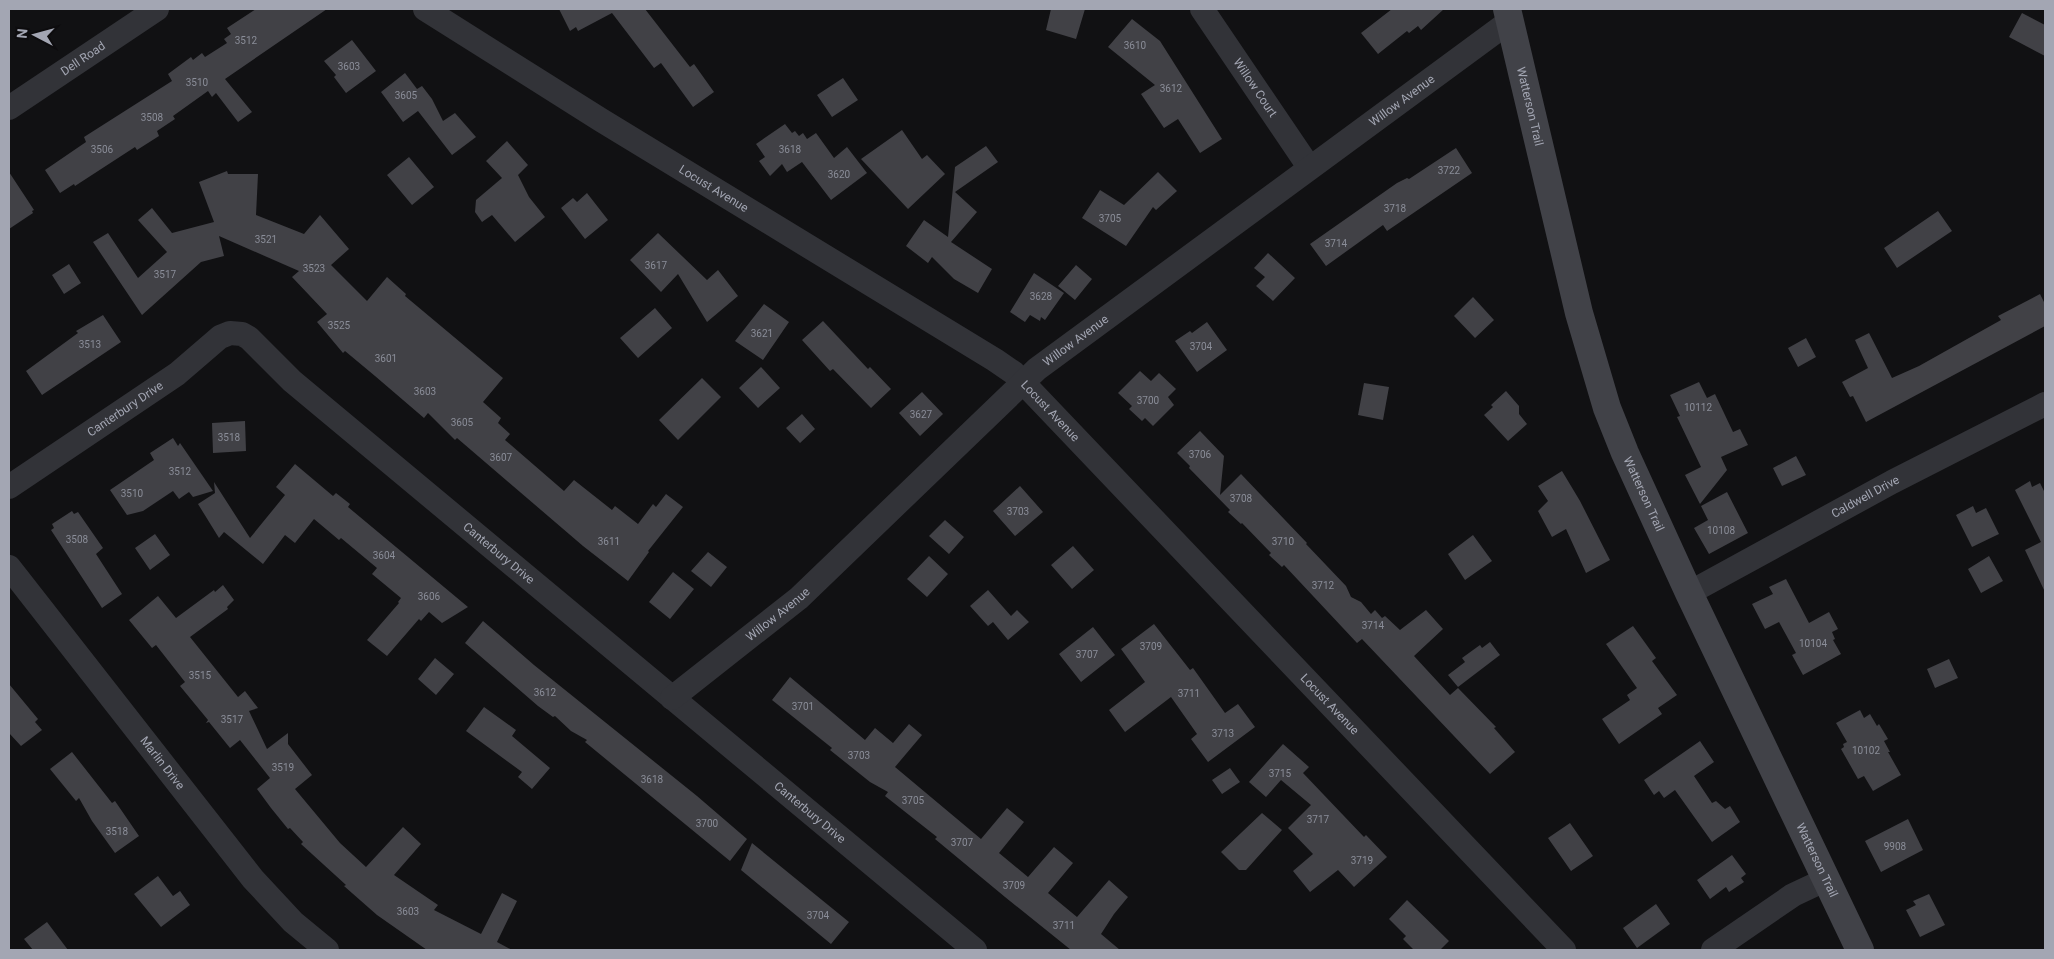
<svg xmlns="http://www.w3.org/2000/svg" width="2054" height="959" viewBox="0 0 2054 959" font-family="Roboto,sans-serif">
  <style>
    .building { fill: #414146 }
    .lines { fill: none; stroke-linecap: round; stroke-linejoin: round }
    .minor { stroke: #323338; stroke-width: 24 }
    .secondary { stroke: #414248; stroke-width: 28 }
    .labels { text-anchor: middle; stroke-width: 4; stroke-linejoin: round; paint-order: stroke }
    .number-label { font-size: 10px; fill: #8a8d98 }
    .street-label { font-size: 12px; fill: #a3a6b3; stroke: #0d0c0e }
  </style>
  <rect width="100%" height="100%" fill="#111113"/>
  <!-- building -->
  <path class="building" d="M256,9H327L225,79L252,112L238,122L216,93L212,97L208,91L173,116L175,119L157,131L159,136L137,150L135,147L75,186L74,184L60,193L45,170L86,142L84,137L172,81L168,74L191,57L193,60L202,53L205,57L227,43L224,39L231,34L227,28Z
    M559,9H645L690,67L694,64L714,92L693,107L661,63L654,68L612,13L578,31L576,27L570,31Z
    M1051,9H1085L1076,39L1046,30Z
    M1392,9H1444L1421,30L1418,26L1409,33L1407,31L1378,54L1361,33Z
    M2022,13L2045,25V56L2009,37Z
    M1132,19L1160,41L1222,139L1200,153L1178,119L1164,128L1141,94L1155,85L1108,47Z
    M352,40L376,71L346,93L334,77L336,75L324,61Z
    M405,73L417,89L422,86L432,99L443,121L455,113L476,137L452,155L418,111L403,122L381,92Z
    M843,78L858,100L832,117L817,95Z
    M785,124L792,133L795,131L799,136L803,133L807,139L816,133L834,158L847,147L867,173L831,200L802,162L787,172L782,164L770,176L759,161L765,157L756,144Z
    M902,130L922,159L927,155L945,174L908,209L861,159Z
    M507,141L528,165L518,175L529,197L545,217L515,242L492,215L482,222L475,212L476,200L502,178L486,161Z
    M986,146L998,162L955,192L977,212L951,242L992,269L978,293L954,279L932,257L928,263L906,246L924,220L948,237L955,167Z
    M1456,148L1472,173L1387,231L1383,225L1326,266L1310,244L1397,183L1407,178L1409,179Z
    M409,157L434,187L412,205L387,175Z
    M227,171L228,174H258L256,215L304,234L320,215L349,249L331,265L367,301L387,277L406,294L405,296L503,378L483,402L501,418L498,423L510,434L505,440L564,491L574,480L612,510L615,506L638,524L653,504L656,507L666,494L683,507L648,551L649,552L628,581L583,546L457,438L455,440L428,413L424,418L375,376L345,351L343,353L317,322L327,314L292,277L299,271L219,236L224,256L201,262L142,315L93,242L108,233L138,278L167,252L138,220L152,208L172,233L214,222L199,182Z
    M9,172L34,210L32,211L33,213L9,229Z
    M1158,172L1177,191L1156,210L1153,207L1126,246L1082,218L1100,190L1124,205Z
    M587,193L608,220L585,239L561,208L573,198L577,202Z
    M1938,211L1952,231L1897,268L1884,248Z
    M658,233L707,280L718,270L738,296L707,322L678,274L661,292L630,260Z
    M1268,253L1295,278L1273,301L1256,286L1265,277L1254,268Z
    M69,264L81,283L64,294L52,275Z
    M1076,265L1092,279L1075,300L1058,286Z
    M1034,273L1064,293L1045,320L1041,317L1040,321L1030,315L1025,322L1010,312Z
    M2040,294L2045,304V326L1866,422L1853,396L1850,397L1842,382L1868,368L1855,340L1869,333L1892,378L1919,366L2001,320L1998,316Z
    M1473,297L1494,320L1475,338L1454,316Z
    M764,304L789,322L763,360L735,341Z
    M655,308L672,328L638,358L620,338Z
    M103,315L121,342L42,395L26,371L78,333L76,331Z
    M823,321L868,369L870,367L891,389L871,408L833,369L830,371L802,340Z
    M1207,322L1227,350L1197,372L1175,341L1190,331L1192,333Z
    M1806,338L1816,357L1798,367L1788,348Z
    M761,367L780,388L758,408L739,388Z
    M1140,371L1151,381L1159,373L1176,389L1168,397L1174,405L1153,426L1145,418L1142,421L1129,409L1132,406L1118,393Z
    M702,378L721,397L678,440L659,420Z
    M1699,382L1707,398L1715,394L1733,432L1740,429L1748,445L1721,457L1727,470L1700,504L1685,475L1701,467L1677,417L1680,416L1670,395Z
    M1364,383L1389,387L1383,420L1358,415Z
    M1506,391L1519,406V414L1527,424L1508,441L1484,415L1493,407L1491,405Z
    M922,392L943,414L920,436L899,413Z
    M802,414L815,429L800,443L786,428Z
    M245,421L246,451L213,453L212,423Z
    M1200,431L1224,456L1220,495L1241,474L1307,543L1306,544L1346,586L1351,597L1361,602L1371,614L1375,610L1382,618L1385,616L1400,630L1426,610L1443,629L1414,656L1450,695L1458,688L1496,727L1494,728L1515,752L1490,774L1362,639L1357,643L1284,565L1282,567L1269,555L1271,553L1242,523L1241,524L1228,512L1230,510L1189,468L1190,466L1177,453Z
    M173,438L178,446L180,443L213,491L193,497L189,492L179,499L173,491L143,511L127,515L110,490L154,460L150,453Z
    M1796,456L1806,475L1782,486L1773,468Z
    M295,464L333,496L336,493L350,504L348,507L468,607L442,623L429,612L421,621L419,619L387,656L367,640L399,603L398,602L401,598L372,574L377,568L341,538L339,540L314,519L295,543L285,535L263,564L224,532L219,538L198,504L215,493L214,482L250,538L285,495L276,487Z
    M1562,471L1580,501L1610,560L1586,573L1566,529L1552,537L1538,511L1548,501L1538,486Z
    M2030,481L2032,487L2040,483L2045,493V592L2025,550L2041,542L2015,490Z
    M1020,486L1043,512L1015,536L993,511Z
    M1727,492L1748,533L1709,554L1694,528L1708,520L1701,506Z
    M1973,506L1976,513L1986,508L1999,534L1972,547L1956,515Z
    M72,511L74,514L78,512L103,548L96,554L122,594L102,608L51,530L54,528L52,524Z
    M945,520L964,537L949,554L929,536Z
    M155,534L170,555L150,570L135,548Z
    M1473,535L1492,561L1465,580L1448,554Z
    M1073,546L1094,570L1072,589L1051,565Z
    M708,552L727,567L711,587L691,571Z
    M929,556L948,574L927,597L907,579Z
    M1989,556L2003,581L1981,593L1968,569Z
    M673,572L694,589L670,619L649,602Z
    M1786,579L1809,623L1829,612L1838,629L1832,632L1835,639L1833,640L1841,654L1803,675L1792,655L1796,653L1779,622L1765,629L1752,604L1773,594L1769,587Z
    M223,585L234,600L227,607L228,609L190,637L238,697L245,691L258,708L249,711L267,749L288,733V744L312,775L295,789L340,843L366,867L403,827L421,844L394,875L438,905L434,910L481,934L502,893L517,901L497,942L512,950H427L377,915L344,886L346,885L301,844L303,842L290,828L288,829L271,808L257,789L270,778L240,740L230,748L209,722L206,723L208,720L180,686L185,682L156,645L152,648L129,620L158,596L176,618L214,590L215,592Z
    M988,590L1011,616L1017,610L1029,622L1008,640L993,622L988,626L970,606Z
    M483,621L534,665L697,796L747,839L730,861L585,742L587,740L571,731L555,716L553,717L538,706L465,643Z
    M1154,624L1190,670L1193,668L1225,713L1238,704L1255,727L1208,762L1191,739L1197,734L1171,697L1125,732L1109,710L1145,682L1121,649Z
    M1633,626L1656,658L1652,661L1677,695L1658,708L1662,714L1619,744L1602,719L1630,700L1627,695L1637,688L1606,644Z
    M1093,627L1115,655L1081,682L1059,654Z
    M1490,642L1500,655L1458,687L1448,675L1465,662L1462,658L1480,645L1482,648Z
    M435,658L454,674L436,695L418,679Z
    M1949,659L1958,678L1935,688L1927,669Z
    M790,677L865,740L875,728L893,743L909,724L922,735L895,767L981,839L1007,808L1024,822L999,853L1028,877L1054,847L1073,863L1048,893L1077,917L1109,880L1128,897L1114,914L1101,934L1120,950H1071L1005,897L935,839L937,837L885,796L888,792L870,782L830,750L832,748L772,700Z
    M9,684L38,719L35,722L42,730L21,746L9,733Z
    M484,707L516,730L512,736L550,768L532,789L518,777L522,772L466,731Z
    M1860,710L1864,718L1870,714L1877,726L1879,724L1888,739L1884,741L1890,752H1888L1901,775L1873,791L1864,776L1858,779L1841,749L1844,747L1843,744L1847,742L1836,723Z
    M1700,741L1714,762L1694,776L1712,803L1716,801L1725,809L1730,806L1740,822L1712,842L1675,790L1664,798L1659,791L1654,795L1644,780Z
    M1283,744L1309,767L1303,773L1364,837L1366,835L1387,857L1354,887L1338,870L1310,892L1293,871L1313,854L1288,828L1311,805L1281,780L1266,797L1249,782Z
    M72,752L112,803L115,801L139,836L115,853L92,821L79,798L76,801L50,769Z
    M1230,768L1240,782L1222,794L1212,780Z
    M1262,813L1282,830L1246,870H1239L1221,852Z
    M1908,819L1923,850L1881,872L1865,841Z
    M1570,823L1593,856L1571,871L1548,838Z
    M752,843L849,922L831,944L741,870Z
    M1732,855L1746,874L1741,878L1744,882L1729,892L1726,887L1710,899L1697,880Z
    M158,876L173,896L180,891L190,905L161,927L134,894Z
    M1929,894L1945,925L1920,937L1906,910L1916,905L1913,901Z
    M1407,900L1449,941L1440,950H1414L1403,939L1406,936L1389,919Z
    M1656,904L1670,924L1637,948L1623,928Z
    M47,922L68,950H33L24,939Z"/>
  <g class="lines">
    <!-- minor -->
    <g class="minor">
      <path id="s1" d="M425,9L601,120L995,360L1014,373L1564,950"/>
      <path id="s2" d="M1202,9L1309,167"/>
      <path id="s3" d="M9,108L157,9"/>
      <path id="s4" d="M9,487L177,374L220,337L230,333L242,334L249,338L292,381L975,950"/>
      <path id="s5" d="M9,567L253,879L293,922L327,950"/>
      <path id="s6" d="M1689,593L1892,482L2045,404"/>
      <path id="s7" d="M672,698L799,598L1037,369L1510,21"/>
      <path d="M1713,950L1793,895L1827,879"/>
    </g>
    <!-- secondary -->
    <path class="secondary" id="s8" d="M1507,9L1579,313L1607,408L1625,453L1689,593L1860,950"/>
  </g>
  <g class="labels">
    <!-- number labels -->
    <g class="number-label">
      <text x="246" y="44">3512</text>
      <text x="1135" y="49">3610</text>
      <text x="349" y="70">3603</text>
      <text x="197" y="86">3510</text>
      <text x="1171" y="92">3612</text>
      <text x="406" y="99">3605</text>
      <text x="152" y="121">3508</text>
      <text x="102" y="153">3506</text>
      <text x="790" y="153">3618</text>
      <text x="1449" y="174">3722</text>
      <text x="839" y="178">3620</text>
      <text x="1395" y="212">3718</text>
      <text x="1110" y="222">3705</text>
      <text x="266" y="243">3521</text>
      <text x="1336" y="247">3714</text>
      <text x="656" y="269">3617</text>
      <text x="314" y="272">3523</text>
      <text x="165" y="278">3517</text>
      <text x="1041" y="300">3628</text>
      <text x="339" y="329">3525</text>
      <text x="762" y="337">3621</text>
      <text x="90" y="348">3513</text>
      <text x="1201" y="350">3704</text>
      <text x="386" y="362">3601</text>
      <text x="425" y="395">3603</text>
      <text x="1148" y="404">3700</text>
      <text x="1698" y="411">10112</text>
      <text x="921" y="418">3627</text>
      <text x="462" y="426">3605</text>
      <text x="229" y="441">3518</text>
      <text x="1200" y="458">3706</text>
      <text x="501" y="461">3607</text>
      <text x="180" y="475">3512</text>
      <text x="132" y="497">3510</text>
      <text x="1241" y="502">3708</text>
      <text x="1018" y="515">3703</text>
      <text x="1721" y="534">10108</text>
      <text x="77" y="543">3508</text>
      <text x="609" y="545">3611</text>
      <text x="1283" y="545">3710</text>
      <text x="384" y="559">3604</text>
      <text x="1323" y="589">3712</text>
      <text x="429" y="600">3606</text>
      <text x="1373" y="629">3714</text>
      <text x="1813" y="647">10104</text>
      <text x="1151" y="650">3709</text>
      <text x="1087" y="658">3707</text>
      <text x="200" y="679">3515</text>
      <text x="545" y="696">3612</text>
      <text x="1189" y="697">3711</text>
      <text x="803" y="710">3701</text>
      <text x="232" y="723">3517</text>
      <text x="1223" y="737">3713</text>
      <text x="1866" y="754">10102</text>
      <text x="859" y="759">3703</text>
      <text x="283" y="771">3519</text>
      <text x="1280" y="777">3715</text>
      <text x="652" y="783">3618</text>
      <text x="913" y="804">3705</text>
      <text x="1318" y="823">3717</text>
      <text x="707" y="827">3700</text>
      <text x="117" y="835">3518</text>
      <text x="962" y="846">3707</text>
      <text x="1895" y="850">9908</text>
      <text x="1362" y="864">3719</text>
      <text x="1014" y="889">3709</text>
      <text x="408" y="915">3603</text>
      <text x="818" y="919">3704</text>
      <text x="1064" y="929">3711</text>
    </g>
    <!-- street labels -->
    <g class="street-label">
      <text dy="4" stroke="none"><textPath href="#s3" startOffset="89">Dell Road</textPath></text>
      <text dy="4" stroke="none"><textPath href="#s2" startOffset="95">Willow Court</textPath></text>
      <text dy="4" stroke="none"><textPath href="#s7" startOffset="945">Willow Avenue</textPath></text>
      <text dy="4" stroke="none"><textPath href="#s8" startOffset="100">Watterson Trail</textPath></text>
      <text dy="4" stroke="none"><textPath href="#s1" startOffset="340">Locust Avenue</textPath></text>
      <text dy="4" stroke="none"><textPath href="#s7" startOffset="540">Willow Avenue</textPath></text>
      <text dy="4" stroke="none"><textPath href="#s4" startOffset="140">Canterbury Drive</textPath></text>
      <text dy="4" stroke="none"><textPath href="#s1" startOffset="745">Locust Avenue</textPath></text>
      <text dy="4" stroke="none"><textPath href="#s8" startOffset="505">Watterson Trail</textPath></text>
      <text dy="4" stroke="none"><textPath href="#s6" startOffset="201">Caldwell Drive</textPath></text>
      <text dy="4" stroke="none"><textPath href="#s4" startOffset="620">Canterbury Drive</textPath></text>
      <text dy="4" stroke="none"><textPath href="#s7" startOffset="135">Willow Avenue</textPath></text>
      <text dy="4" stroke="none"><textPath href="#s1" startOffset="1150">Locust Avenue</textPath></text>
      <text dy="4" stroke="none"><textPath href="#s5" startOffset="249">Marlin Drive</textPath></text>
      <text dy="4" stroke="none"><textPath href="#s4" startOffset="1025">Canterbury Drive</textPath></text>
      <text dy="4" stroke="none"><textPath href="#s8" startOffset="910">Watterson Trail</textPath></text>
    </g>
  </g>
  <!-- border -->
  <rect width="2054" height="959" fill="none" stroke="#a3a6b3" stroke-width="20"/>
  <!-- north arrow -->
  <g transform="translate(35 35) rotate(276)" stroke="#0d0c0e" stroke-width="4" paint-order="stroke">
  <path d="M0-4L9 19L0 12L-9 19Z" fill="#a3a6b3"/>
  <text y="-8" font-size="14" font-weight="bold" text-anchor="middle" fill="#a3a6b3">N</text>
  </g>
</svg>
